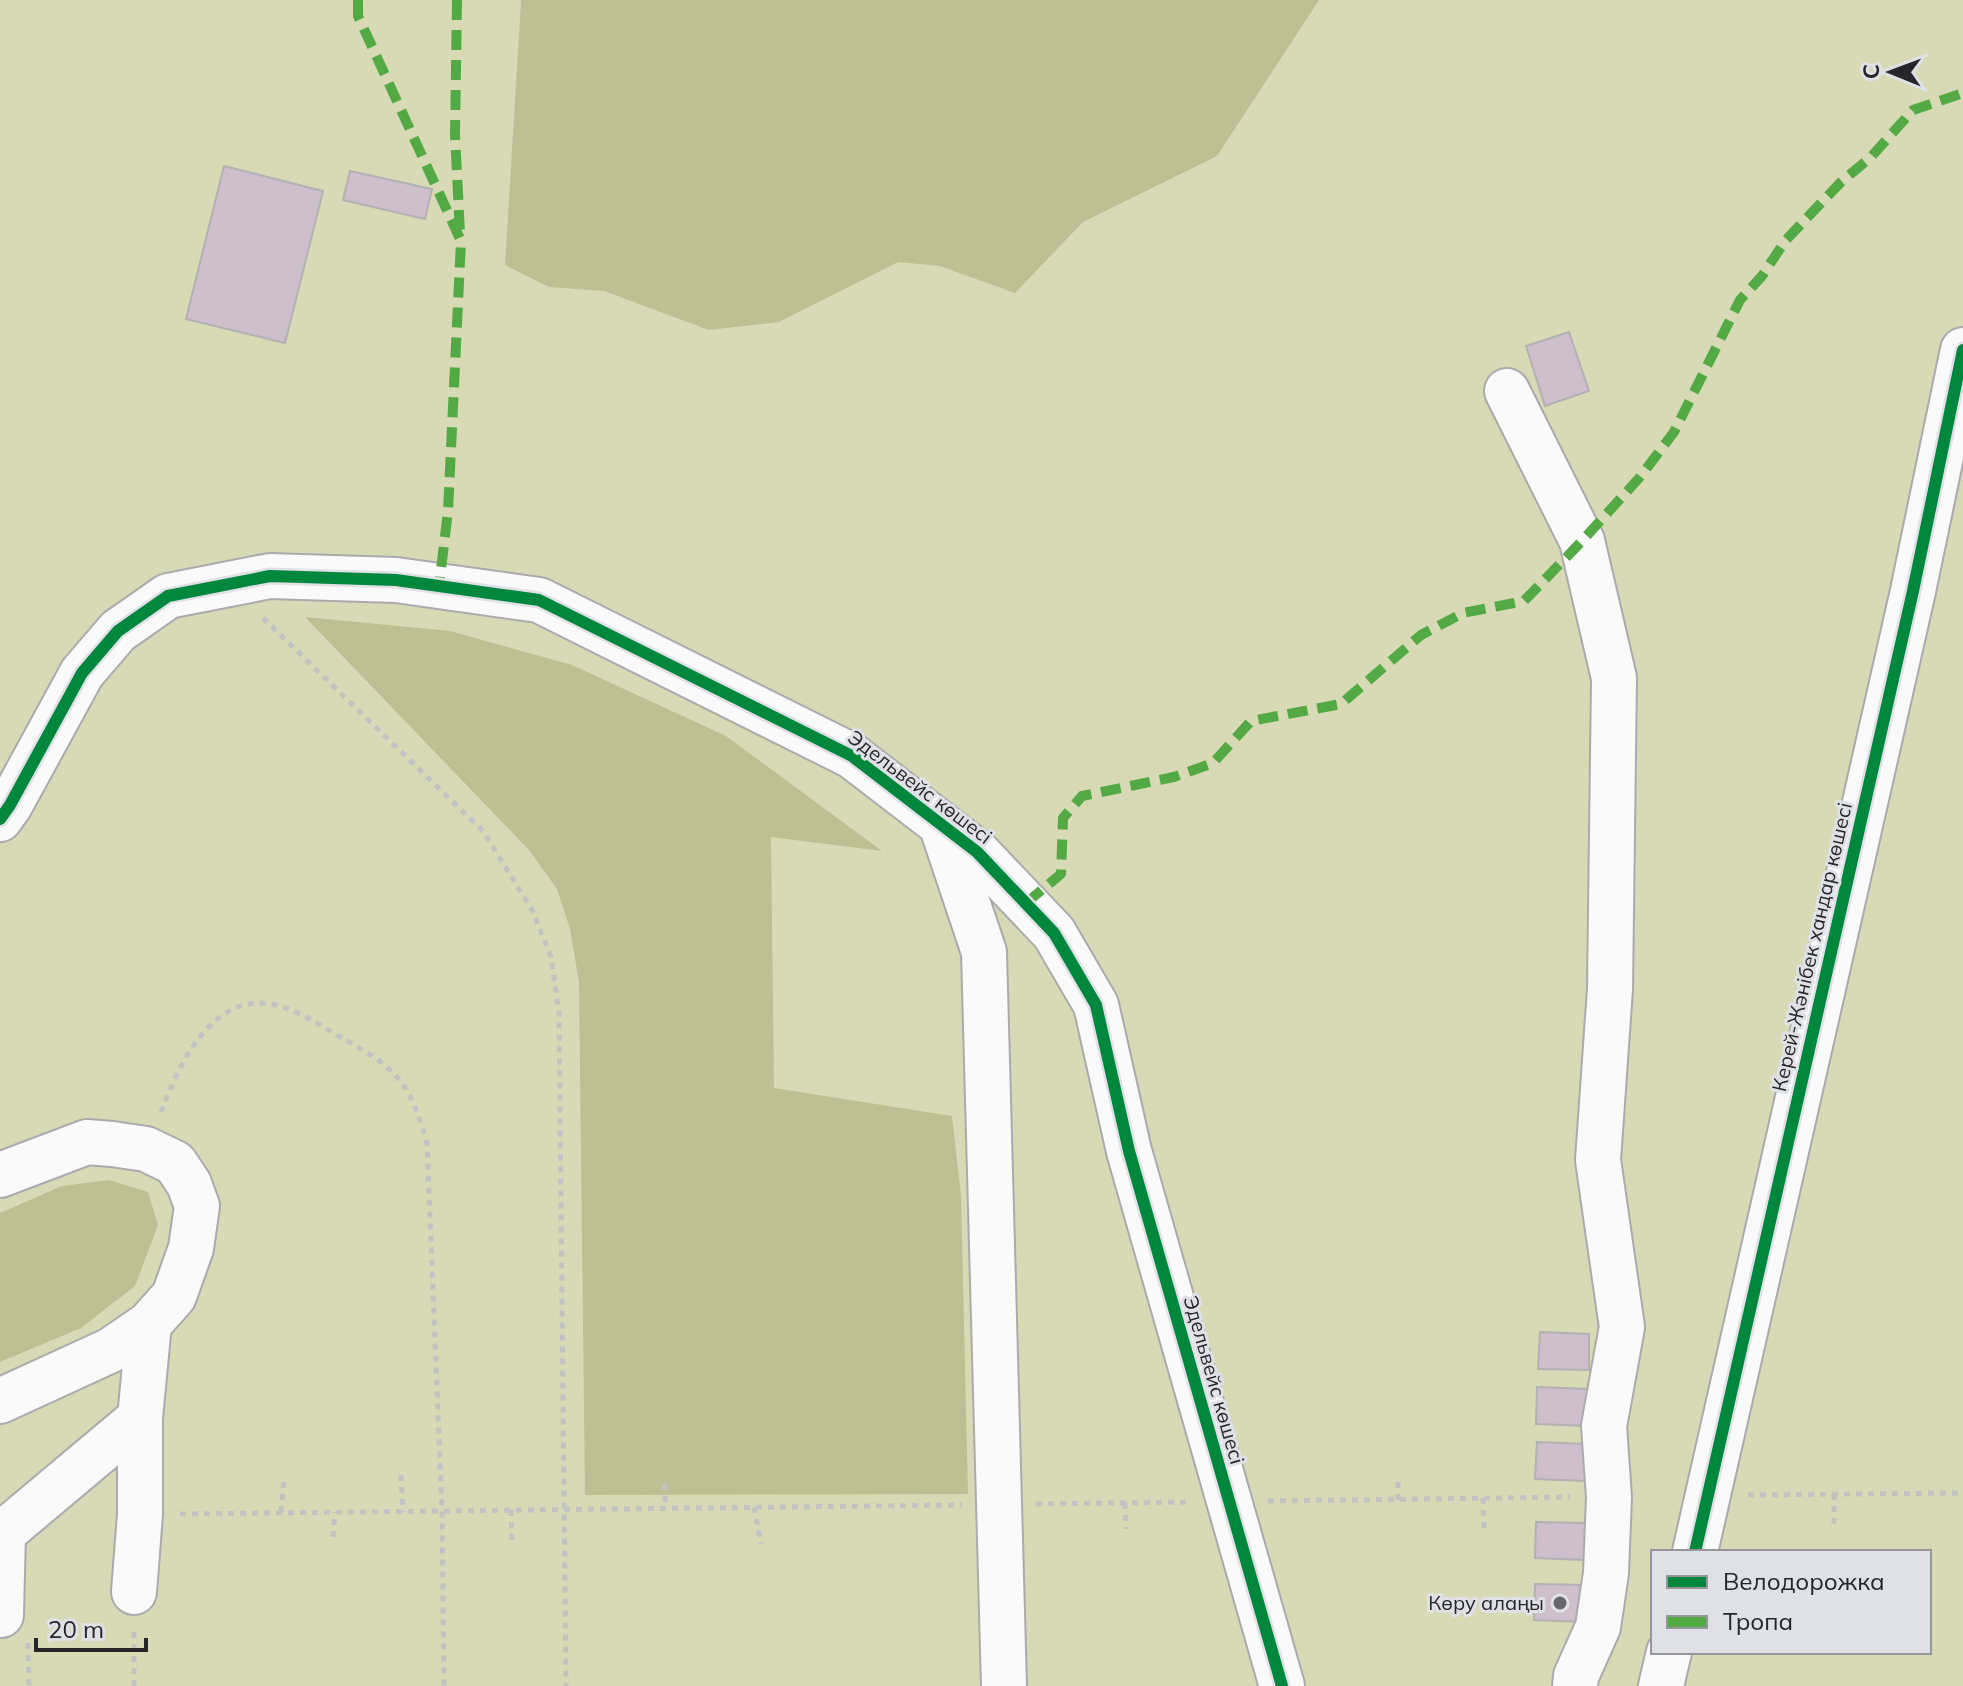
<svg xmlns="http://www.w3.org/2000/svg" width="1963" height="1686" viewBox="0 0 1963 1686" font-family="Mulish,sans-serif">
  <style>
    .green { fill: #d7dab4; fill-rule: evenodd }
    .forest { fill: #bec093 }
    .building { fill: #cdbfcc; stroke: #b2b1b4; stroke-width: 2 }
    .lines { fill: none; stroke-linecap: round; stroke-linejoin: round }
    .minor-casing { stroke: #ababae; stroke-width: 48 }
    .path { stroke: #c3c3c4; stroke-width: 5; stroke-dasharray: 6 6; stroke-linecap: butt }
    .minor { stroke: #fafafb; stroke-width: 44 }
    .quiet { stroke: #53aa44; stroke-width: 10; stroke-dasharray: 20 10; stroke-linecap: butt }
    .cycleway-casing { stroke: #e0e0e7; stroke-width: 17 }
    .cycleway { stroke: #00873e; stroke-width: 12 }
    .poi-dot { fill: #67676b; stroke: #e0e0e7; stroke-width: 3 }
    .labels { text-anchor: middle; stroke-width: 6; stroke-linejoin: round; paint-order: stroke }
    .street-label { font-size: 20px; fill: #262629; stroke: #e0e0e7 }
    .poi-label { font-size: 20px; fill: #262629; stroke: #e0e0e7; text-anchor: end }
  </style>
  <rect width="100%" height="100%" fill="#e1e1e6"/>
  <!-- green -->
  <path class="green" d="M0,0H521L510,188L1006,0H1963V1686H0ZM1653,1552H1929V1652H1653Z"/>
  <!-- forest -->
  <path class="forest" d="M521,0H1319L1217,156L1083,222L1015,293L940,266L898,262L779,322L709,330L604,291L549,287L505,265Z
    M305,617L450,631L572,665L726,736L882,851L771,837L774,1088L952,1116L961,1196L968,1494L585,1495L579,982L570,929L557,889L529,850Z
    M109,1180L148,1192L158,1225L135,1286L81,1328L0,1362V1213L62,1186Z"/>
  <!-- building -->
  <path class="building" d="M224,166L323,191L285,343L186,319Z
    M350,171L432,189L425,219L343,200Z
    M1569,332L1589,391L1545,406L1526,346Z
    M1540,1332L1589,1334V1370L1538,1369Z
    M1537,1387L1587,1389V1426L1536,1424Z
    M1537,1442L1586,1444V1481L1535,1479Z
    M1536,1522L1586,1523L1585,1560L1535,1558Z
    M1535,1584L1586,1585L1584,1622L1534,1620Z"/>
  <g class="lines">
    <!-- minor casing -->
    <g class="minor-casing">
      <path id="minor" d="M1507,391L1582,541L1614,678L1610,989L1598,1160L1622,1327L1604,1426L1609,1497L1606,1573L1598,1627L1576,1676L1575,1686
        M0,819L10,805L82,673L118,631L168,596L270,576L396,580L539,600L852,756L977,852L1054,933L1096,1005L1129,1151L1282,1686
        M941,824L984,952L1004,1686
        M0,1175L87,1142L112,1144L146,1149L175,1163L189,1184L197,1206L191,1248L174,1296L149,1324L111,1350L0,1401
        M1695,1552L1913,591L1963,350
        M134,1592L140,1514V1418L149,1324
        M1,1615L3,1533L140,1418
        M1661,1686L1669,1652"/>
    </g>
    <!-- path -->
    <path class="path" d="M263,618L483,831L532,910L551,957L559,1012L566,1686
      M161,1112C179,1065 212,990 276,1005C298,1011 317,1023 337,1035C395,1068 408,1077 427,1143L442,1511L444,1686
      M401,1475L403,1512
      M664,1484L666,1508
      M1834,1494V1530
      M1748,1495L1963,1493
      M1483,1498L1484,1529
      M1398,1500V1480
      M1268,1501L1570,1497
      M1125,1503L1126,1529
      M1036,1504L1190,1502
      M754,1507L761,1544
      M511,1510L512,1545
      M281,1512L284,1480
      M180,1514L962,1505
      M333,1537L335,1512
      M28,1643L29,1686
      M134,1686V1631"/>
    <!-- minor -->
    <use href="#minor" class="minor"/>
    <!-- quiet -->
    <path class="quiet" d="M358,0V16L461,241L448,511L439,586
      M457,0L455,135L460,233
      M1026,903L1061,874L1063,818L1082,796L1174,777L1213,763L1251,721L1341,704L1421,635L1463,613L1524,601L1582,541L1640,477L1674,432L1740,300L1762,276L1785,241L1841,182L1871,157L1913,110L1963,93"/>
    <!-- cycleway casing -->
    <g class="cycleway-casing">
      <path id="cycleway" d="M0,819L10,805L82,673L118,631L168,596L270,576L396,580L539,600L852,756L977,852L1054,933L1096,1005L1129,1151L1282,1686
        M1695,1552L1913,591L1963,350"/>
    </g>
    <!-- cycleway -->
    <use href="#cycleway" class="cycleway"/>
  </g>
  <!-- markers -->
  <circle class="poi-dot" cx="1560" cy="1603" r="8"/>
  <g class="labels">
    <!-- street labels -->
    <g class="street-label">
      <text transform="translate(920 787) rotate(37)" y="7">Эдельвейс көшесі</text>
      <text transform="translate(1812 947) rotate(-77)" y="7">Керей-Жәнібек хандар көшесі</text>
      <text transform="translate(1214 1380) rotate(74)" y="7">Эдельвейс көшесі</text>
    </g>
    <!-- poi labels -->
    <g class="poi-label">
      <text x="1544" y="1610">Көру алаңы</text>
    </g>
  </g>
  <!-- legend -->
  <rect x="1651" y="1550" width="280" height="104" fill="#e0e0e7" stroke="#96969b" stroke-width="2"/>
  <rect x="1667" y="1576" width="40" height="12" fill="#00873e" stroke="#96969b" stroke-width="2"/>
  <text x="1723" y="1590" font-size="24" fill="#262629">Велодорожка</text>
  <rect x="1667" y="1616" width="40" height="12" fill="#53aa44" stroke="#96969b" stroke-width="2"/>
  <text x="1723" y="1630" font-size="24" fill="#262629">Тропа</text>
  <!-- north arrow -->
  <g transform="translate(1891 72) rotate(271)" stroke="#e0e0e7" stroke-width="6" paint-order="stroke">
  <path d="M0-6L14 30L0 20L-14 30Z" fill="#262629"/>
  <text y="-12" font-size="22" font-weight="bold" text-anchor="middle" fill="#262629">С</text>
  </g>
  <!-- scale -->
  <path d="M36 1638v12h110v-12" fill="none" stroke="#262629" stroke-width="4"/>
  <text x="48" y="1638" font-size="24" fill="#262629" stroke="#e0e0e7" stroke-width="6" paint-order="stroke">20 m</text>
</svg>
